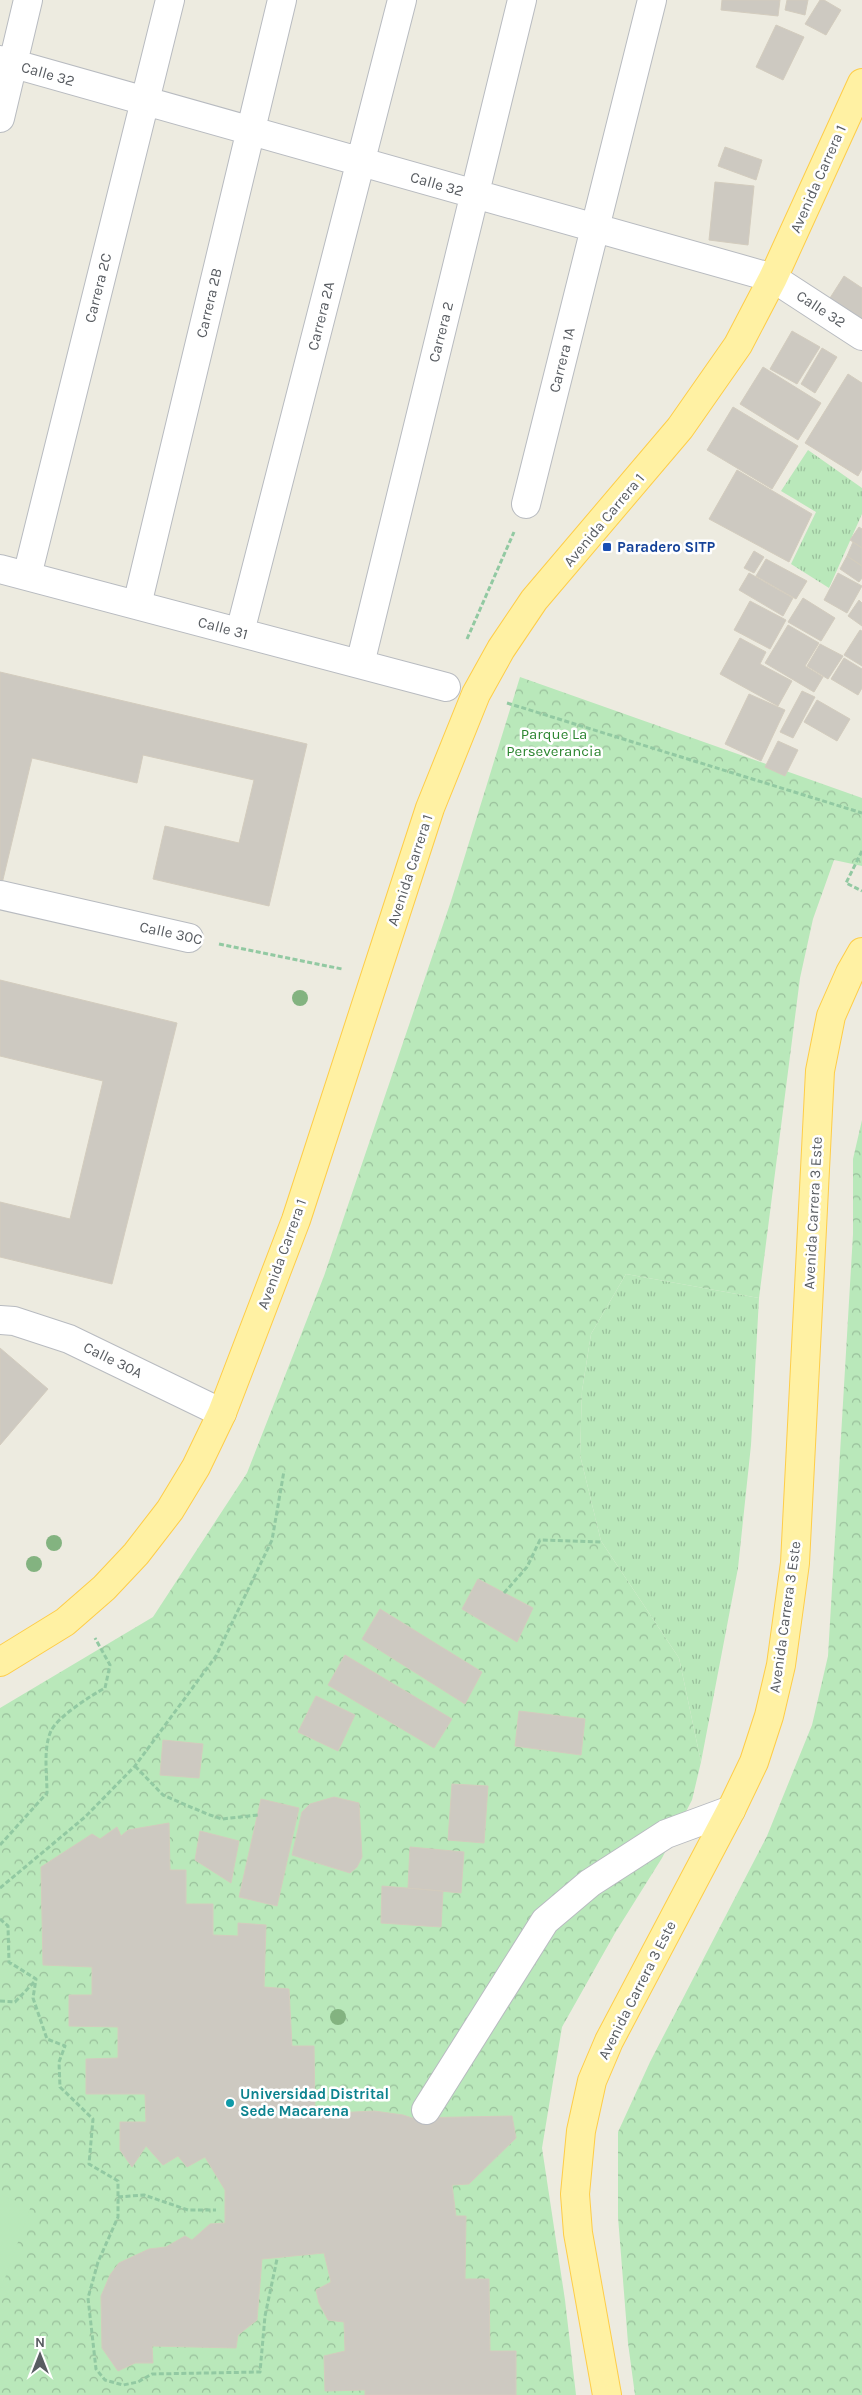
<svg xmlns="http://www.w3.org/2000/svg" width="862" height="2395" viewBox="0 0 862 2395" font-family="Karla,sans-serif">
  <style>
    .grass { fill: url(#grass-tufts) }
    .forest { fill: url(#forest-crowns) }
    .garden { fill: #b9e8ba }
    .building { fill: #cdc9c1; stroke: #d3ccbe }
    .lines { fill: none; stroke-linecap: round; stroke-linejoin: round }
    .minor-casing { stroke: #b8bbc0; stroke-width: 30 }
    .major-casing { stroke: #fecd48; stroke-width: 30 }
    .path { stroke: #92c9a2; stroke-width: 3; stroke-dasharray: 5 2.5; stroke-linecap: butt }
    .minor { stroke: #fff; stroke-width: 28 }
    .major { stroke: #fff1a3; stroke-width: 28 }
    .tree { fill: #83b380 }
    .transit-dot { fill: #1a4fb4; stroke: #fff; stroke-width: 2 }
    .culture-dot { fill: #0f9aa8; stroke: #fff; stroke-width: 2 }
    .labels { text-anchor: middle; stroke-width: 5; stroke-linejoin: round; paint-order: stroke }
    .street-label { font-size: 15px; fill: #595d62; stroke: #fff }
    .transit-label { font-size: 15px; font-weight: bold; fill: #164399; stroke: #fff; text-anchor: start }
    .park-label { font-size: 15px; fill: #2d8631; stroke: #fff }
    .culture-label { font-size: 15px; font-weight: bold; fill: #0d838f; stroke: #fff; text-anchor: start }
  </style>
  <defs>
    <pattern id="grass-tufts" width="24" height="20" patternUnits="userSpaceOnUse" patternTransform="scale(1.25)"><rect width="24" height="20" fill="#b9e8ba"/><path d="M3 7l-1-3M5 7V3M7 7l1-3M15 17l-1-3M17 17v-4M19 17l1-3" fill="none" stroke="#99bf9b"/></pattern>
    <pattern id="forest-crowns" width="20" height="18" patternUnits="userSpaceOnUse" patternTransform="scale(1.25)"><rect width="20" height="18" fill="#b9e8ba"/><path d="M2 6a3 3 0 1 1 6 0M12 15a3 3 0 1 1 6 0" fill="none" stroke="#99bf9b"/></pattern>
  </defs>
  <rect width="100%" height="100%" fill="#edebe0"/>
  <!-- grass -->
  <path class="grass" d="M808,450L862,488V514L829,588L791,564L816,512L781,491Z
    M626,1274L759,1298L751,1445L738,1568L701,1762L679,1658L601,1541L580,1455L582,1391L591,1334Z"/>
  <!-- forest -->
  <path class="forest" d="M520,677L862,798V866L834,860L813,919L800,978L759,1298L626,1274L591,1334L582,1391L580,1455L601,1541L679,1658L701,1762L692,1800L662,1858L615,1933L562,2027L542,2148L565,2300L576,2395H0V1708L153,1617L247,1473L324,1276L451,901Z
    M862,1120V2395H635L628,2343L618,2217V2132L650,2062L767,1836L812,1725L828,1656L853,1234V1159Z"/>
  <!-- garden -->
  <path class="garden" d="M0,2195L31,2206L0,2292Z"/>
  <!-- building -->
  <path class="building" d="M722,0H780L778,16L721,10Z
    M787,0H808L805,15L785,10Z
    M820,0H824L841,10L826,35L805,24Z
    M776,25L804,37L783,80L756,67Z
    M725,147L762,160L756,180L718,166Z
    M715,182L754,186L748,245L709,240Z
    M844,276L862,288V319L830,298Z
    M792,331L820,347L797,384L770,369Z
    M822,348L837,357L815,393L801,384Z
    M763,367L821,403L798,440L740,404Z
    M848,374L862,383V469L858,476L805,443Z
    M733,407L798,446L772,489L707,450Z
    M737,470L812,514L789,562L709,519Z
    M859,527L862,529V548L850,540Z
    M853,542L862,548V566L847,556Z
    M754,551L764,557L754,573L744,568Z
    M847,556L862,566V578L859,582L840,569Z
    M766,559L807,581L796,599L756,576Z
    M749,573L793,598L783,616L739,590Z
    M838,573L862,586L847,613L824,600Z
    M803,598L835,618L821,641L788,622Z
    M859,600L862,603V626L848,616Z
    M750,601L786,620L770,649L734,630Z
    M788,625L819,643L805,666L823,677L814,692L765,663Z
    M860,630L862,631V666L844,655Z
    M740,638L766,652L760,664L792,681L778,706L720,674Z
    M820,644L843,656L828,679L807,666Z
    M844,658L862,669V688L858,695L831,679Z
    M0,672L307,744L269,906L153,879L165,826L239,843L254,780L143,755L137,783L32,758L0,892Z
    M802,691L815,697L793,738L780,732Z
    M749,694L785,710L761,761L725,744Z
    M817,700L850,719L837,741L804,722Z
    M778,741L798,750L785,776L765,767Z
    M0,980L177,1023L112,1284L0,1257V1202L70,1219L103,1081L0,1056Z
    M0,1348L48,1389L0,1445Z
    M478,1579L533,1608L517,1642L462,1609Z
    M380,1609L482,1672L465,1704L362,1639Z
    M345,1655L452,1719L434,1748L328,1685Z
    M316,1696L355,1715L338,1751L298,1732Z
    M519,1711L585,1719L581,1755L515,1746Z
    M163,1740L203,1744L199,1778L160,1775Z
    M452,1784L488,1786L484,1843L448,1840Z
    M334,1797L359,1803L362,1857L357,1867L350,1873L292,1855L302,1812L310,1804Z
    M261,1799L299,1808L277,1906L239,1897Z
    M169,1823L170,1870H186V1904H213V1935L238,1936V1923L266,1925L264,1987L289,1989L292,2046H314L315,2114L374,2111L403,2115L412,2118L512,2116L516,2138L469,2184L452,2185L456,2216H466L465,2279H489L490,2351H516V2395H365V2390L325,2391L324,2356L345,2351L344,2322L328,2320L319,2303L316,2290L331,2282L324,2253L262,2259L257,2320L238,2335L236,2348L152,2346L153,2363H135L118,2371L102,2348L101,2296L110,2275L119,2263L149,2249L166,2247L185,2236L192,2240L210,2224L225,2223V2190L205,2157L187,2167L178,2156L163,2165L146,2146L132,2167L120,2150V2122H146L145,2094H86V2059L118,2058V2027L69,2026V1995H92V1967L43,1965L41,1867L92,1834L100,1839L117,1827L121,1836L128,1830Z
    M200,1831L239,1841L231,1883L195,1860Z
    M410,1847L464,1852L461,1893L408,1888Z
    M382,1886L443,1891L441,1927L381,1923Z"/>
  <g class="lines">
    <!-- minor casing -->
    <g class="minor-casing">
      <path id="minor" d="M0,60L773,278L862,336
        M0,118L28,0
        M526,504L652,0
        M0,569L446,687
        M27,576L170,0
        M137,605L282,0
        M240,632L402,0
        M360,664L522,0
        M0,895L189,938
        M0,1320L14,1321L69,1339L222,1413
        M426,2110L545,1921L590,1883L666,1834L731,1810"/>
    </g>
    <!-- major casing -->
    <g class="major-casing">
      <path id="major" d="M0,1662L65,1622L104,1588L136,1554L170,1510L196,1467L222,1413L296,1220L430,808L476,694L501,649L534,600L680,428L738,345L773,278L862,83
        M607,2395L578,2233L575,2194L581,2131L592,2081L609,2041L731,1810L754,1762L769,1716L781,1665L795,1563L820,1071L831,1016L850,973L862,952"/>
    </g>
    <!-- path -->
    <path class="path" d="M467,639L514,532
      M507,703L862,813
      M862,851L846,883L862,891
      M219,944L342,969
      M504,1593L527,1567L540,1540L601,1542
      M135,1766L163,1795L207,1814L222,1819L258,1815
      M0,1845L47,1793C47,1774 43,1748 51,1731C57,1717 92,1695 105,1688L110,1665L95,1638
      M0,1888L85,1817L135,1766L216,1656L272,1540L284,1471
      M0,1919L8,1926L9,1962L36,1979L33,1998L47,2039L65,2046L59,2062L60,2087L93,2119L89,2164L118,2181V2217L98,2262L88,2298L96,2369L105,2380L123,2385L138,2382L152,2374L260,2372L265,2316L277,2259
      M0,2001L15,2002L36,1980
      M118,2197L144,2195L188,2210H216"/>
    <!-- minor -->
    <use href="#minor" class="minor"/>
    <!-- major -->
    <use href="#major" class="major"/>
  </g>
  <!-- trees -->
  <g class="tree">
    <circle cx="300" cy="998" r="8"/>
    <circle cx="54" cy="1543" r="8"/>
    <circle cx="34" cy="1564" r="8"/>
    <circle cx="338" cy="2017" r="8"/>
  </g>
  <!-- markers -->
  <rect class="transit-dot" x="602" y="542" width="10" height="10" rx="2.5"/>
  <circle class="culture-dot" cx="230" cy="2103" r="5"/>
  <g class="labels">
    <!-- street labels -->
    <g class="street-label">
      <text transform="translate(48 74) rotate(16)" y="5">Calle 32</text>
      <text transform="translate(818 179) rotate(-66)" y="5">Avenida Carrera 1</text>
      <text transform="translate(437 184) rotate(16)" y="5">Calle 32</text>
      <text transform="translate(98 288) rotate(-76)" y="5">Carrera 2C</text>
      <text transform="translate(209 303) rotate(-77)" y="5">Carrera 2B</text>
      <text transform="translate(821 309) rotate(33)" y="5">Calle 32</text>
      <text transform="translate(321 316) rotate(-76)" y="5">Carrera 2A</text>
      <text transform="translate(441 332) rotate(-76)" y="5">Carrera 2</text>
      <text transform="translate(562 360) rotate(-76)" y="5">Carrera 1A</text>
      <text transform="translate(604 520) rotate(-50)" y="5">Avenida Carrera 1</text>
      <text transform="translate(223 628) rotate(15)" y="5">Calle 31</text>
      <text transform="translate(410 870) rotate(-72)" y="5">Avenida Carrera 1</text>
      <text transform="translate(171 933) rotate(12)" y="5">Calle 30C</text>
      <text transform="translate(813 1213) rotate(-87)" y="5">Avenida Carrera 3 Este</text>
      <text transform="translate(282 1254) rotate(-70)" y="5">Avenida Carrera 1</text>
      <text transform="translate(113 1360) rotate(26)" y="5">Calle 30A</text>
      <text transform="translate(785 1617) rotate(-82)" y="5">Avenida Carrera 3 Este</text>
      <text transform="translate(637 1990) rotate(-63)" y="5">Avenida Carrera 3 Este</text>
    </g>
    <!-- transit labels -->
    <g class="transit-label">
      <text x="617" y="552">Paradero SITP</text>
    </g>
    <!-- park labels -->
    <g class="park-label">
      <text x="554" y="739">Parque La<tspan x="554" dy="17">Perseverancia</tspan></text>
    </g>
    <!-- culture labels -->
    <g class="culture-label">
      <text x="240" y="2099">Universidad Distrital<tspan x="240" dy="17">Sede Macarena</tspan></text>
    </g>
  </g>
  <!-- north arrow -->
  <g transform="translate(40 2355)" stroke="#ffffff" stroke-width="4" paint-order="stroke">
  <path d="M0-4L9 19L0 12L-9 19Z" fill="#595d62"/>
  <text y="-8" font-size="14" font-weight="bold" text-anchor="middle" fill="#595d62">N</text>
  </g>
</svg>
